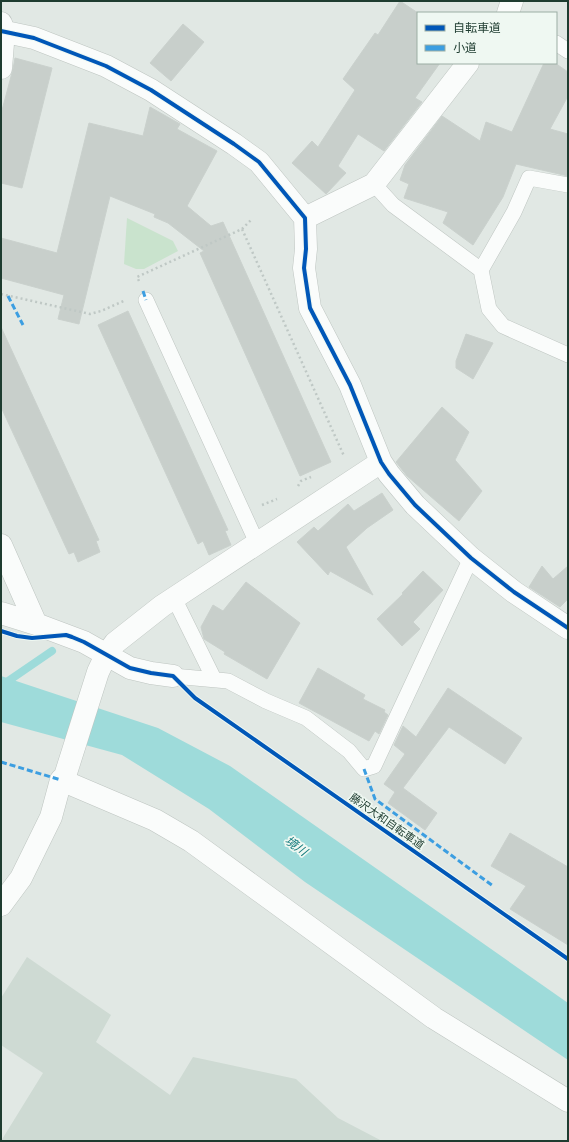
<svg xmlns="http://www.w3.org/2000/svg" width="569" height="1142" viewBox="0 0 569 1142" font-family="'DejaVu Sans','Noto Sans JP',sans-serif">
  <style>
    .built { fill: #cedad3 }
    .green { fill: #c9e3cd }
    .water { fill: #9edbda }
    .lines { fill: none; stroke-linecap: round; stroke-linejoin: round }
    .stream { stroke: #9edbda; stroke-width: 8 }
    .building { fill: #c8cfcb; stroke: #cad1cd }
    .lane-casing { stroke: #bec5c1; stroke-width: 16 }
    .street-casing { stroke: #bec5c1; stroke-width: 23 }
    .path { stroke: #bfc8c5; stroke-width: 2.5; stroke-dasharray: 2 3; stroke-linecap: butt }
    .lane { stroke: #fafcfb; stroke-width: 15 }
    .street { stroke: #fafcfb; stroke-width: 22 }
    .quiet { stroke: #3c9ee1; stroke-width: 3; stroke-dasharray: 6 3; stroke-linecap: butt }
    .cycleway-casing { stroke: #eff8f2; stroke-width: 6 }
    .cycleway { stroke: #0057b8; stroke-width: 4 }
    .labels { text-anchor: middle; stroke-width: 3.5; stroke-linejoin: round; paint-order: stroke }
    .street-label { font-size: 11px; fill: #1e3c30; stroke: #eff8f2 }
    .water-label { font-size: 12px; font-style: italic; fill: #147b7d; stroke: #eff8f2 }
  </style>
  <rect width="100%" height="100%" fill="#e1e8e4"/>
  <!-- built -->
  <path class="built" d="M27,957L111,1015L96,1042L170,1095L193,1057L296,1079L338,1118L382,1141H1L43,1073L1,1045V998Z"/>
  <!-- green -->
  <path class="green" d="M127,218L173,241L178,251L144,269H136L124,264Z"/>
  <!-- water -->
  <path class="water" d="M1,676L158,728L230,766L568,1003V1060L305,882L209,809L122,755L1,722Z"/>
  <g class="lines">
    <!-- stream -->
    <path class="stream" d="M1,686L52,651"/>
  </g>
  <!-- building -->
  <path class="building" d="M400,1L418,13V63H440L415,98L422,102L384,151L358,134L338,166L346,173L326,194L292,163L312,141L318,147L355,90L343,79L375,33L378,35Z
    M183,24L204,42L171,81L150,63Z
    M15,58L52,68L22,188L1,183V114L13,69Z
    M544,63H555L568,72V96L550,129L568,134V176L516,164L503,197L473,245L443,223L448,212L404,198L409,184L400,180L405,165L442,116L480,141L486,122L512,132Z
    M150,107L180,124L177,129L217,151L187,206L211,226L223,222L331,462L300,476L200,253L204,251L168,223L154,217L155,214L110,196L79,324L58,319L64,295L1,278V238L57,253L89,123L143,136Z
    M128,311L228,530L225,531L231,545L209,555L203,541L198,544L98,325Z
    M1,327L99,540L96,541L100,552L78,562L74,552L69,554L1,407Z
    M466,334L493,343L473,379L456,368V361Z
    M442,407L469,432L455,460L482,491L459,521L407,476L396,462Z
    M382,493L393,510L367,528L346,547L373,595L330,571L328,575L297,542L314,527L318,531L348,504L354,511Z
    M542,566L553,579L568,566V599L560,607L529,587Z
    M423,571L443,590L413,622L420,629L402,646L377,619L403,594L402,593Z
    M246,582L300,623L267,679L224,654L225,652L204,639L201,627L213,605L223,611Z
    M318,668L365,695L363,699L385,710L384,712L388,715L379,734L375,731L369,741L299,703Z
    M448,688L522,738L505,764L449,727L403,788L437,813L425,830L388,803L395,792L384,784L405,754L394,745L403,726L416,737Z
    M510,833L568,867V945L510,909L526,886L491,866Z"/>
  <g class="lines">
    <!-- lane casing -->
    <g class="lane-casing">
      <path id="lane" d="M556,43L568,51
        M374,184L393,205L481,270L489,309L503,326L568,355
        M481,270L514,212L529,178L568,185
        M146,300L257,543
        M174,598L214,679
        M173,676L228,681L266,701L306,718L349,751L364,769L374,766L471,558"/>
    </g>
    <!-- street casing -->
    <g class="street-casing">
      <path id="street" d="M508,13L512,1
        M1,23L4,31L1,68
        M1,31L34,38L106,66L151,90L234,144L259,162L305,218L306,249L304,268L310,308L350,385L381,462L389,474L415,505L471,558L514,592L568,628
        M305,218L374,184L468,63
        M1,545L36,624
        M1,613L36,624L84,642L130,668L151,673L173,676
        M61,780L155,820L191,841L434,1018L568,1101
        M1,905L21,878L51,817L61,780L65,776L98,672L106,655L115,643L162,606L381,462"/>
    </g>
    <!-- path -->
    <path class="path" d="M242,229L251,220
      M139,281L137,277L242,229L344,456
      M1,294L90,314L101,311L126,300
      M298,486L301,481L311,477
      M262,505L277,499"/>
    <!-- lane -->
    <use href="#lane" class="lane"/>
    <!-- street -->
    <use href="#street" class="street"/>
    <!-- quiet -->
    <path class="quiet" d="M143,291L146,300
      M1,294H2
      M8,296L23,325
      M1,762L61,780
      M364,769L375,799L493,886"/>
    <!-- cycleway casing -->
    <g class="cycleway-casing">
      <path id="cycleway" d="M1,31L34,38L106,66L151,90L234,144L259,162L305,218L306,249L304,268L310,308L350,385L381,462L389,474L415,505L471,558L514,592L568,628
        M1,631L17,636L32,638L66,635L72,637L84,642L130,668L151,673L173,676L195,698L568,959"/>
    </g>
    <!-- cycleway -->
    <use href="#cycleway" class="cycleway"/>
  </g>
  <g class="labels">
    <!-- street labels -->
    <g class="street-label">
      <text transform="translate(387 821) rotate(35)" y="4">藤沢大和自転車道</text>
    </g>
    <!-- water labels -->
    <g class="water-label">
      <text transform="translate(296 846) rotate(36)" y="4">境川</text>
    </g>
  </g>
  <!-- border -->
  <rect width="569" height="1142" fill="none" stroke="#1e3c30" stroke-width="4"/>
  <!-- legend -->
  <rect x="417" y="12" width="140" height="52" fill="#eff8f2" stroke="#9bada4"/>
  <rect x="425" y="25" width="20" height="6" fill="#0057b8" stroke="#9bada4"/>
  <text x="453" y="32" font-size="12" fill="#1e3c30">自転車道</text>
  <rect x="425" y="45" width="20" height="6" fill="#3c9ee1" stroke="#9bada4"/>
  <text x="453" y="52" font-size="12" fill="#1e3c30">小道</text>
</svg>
